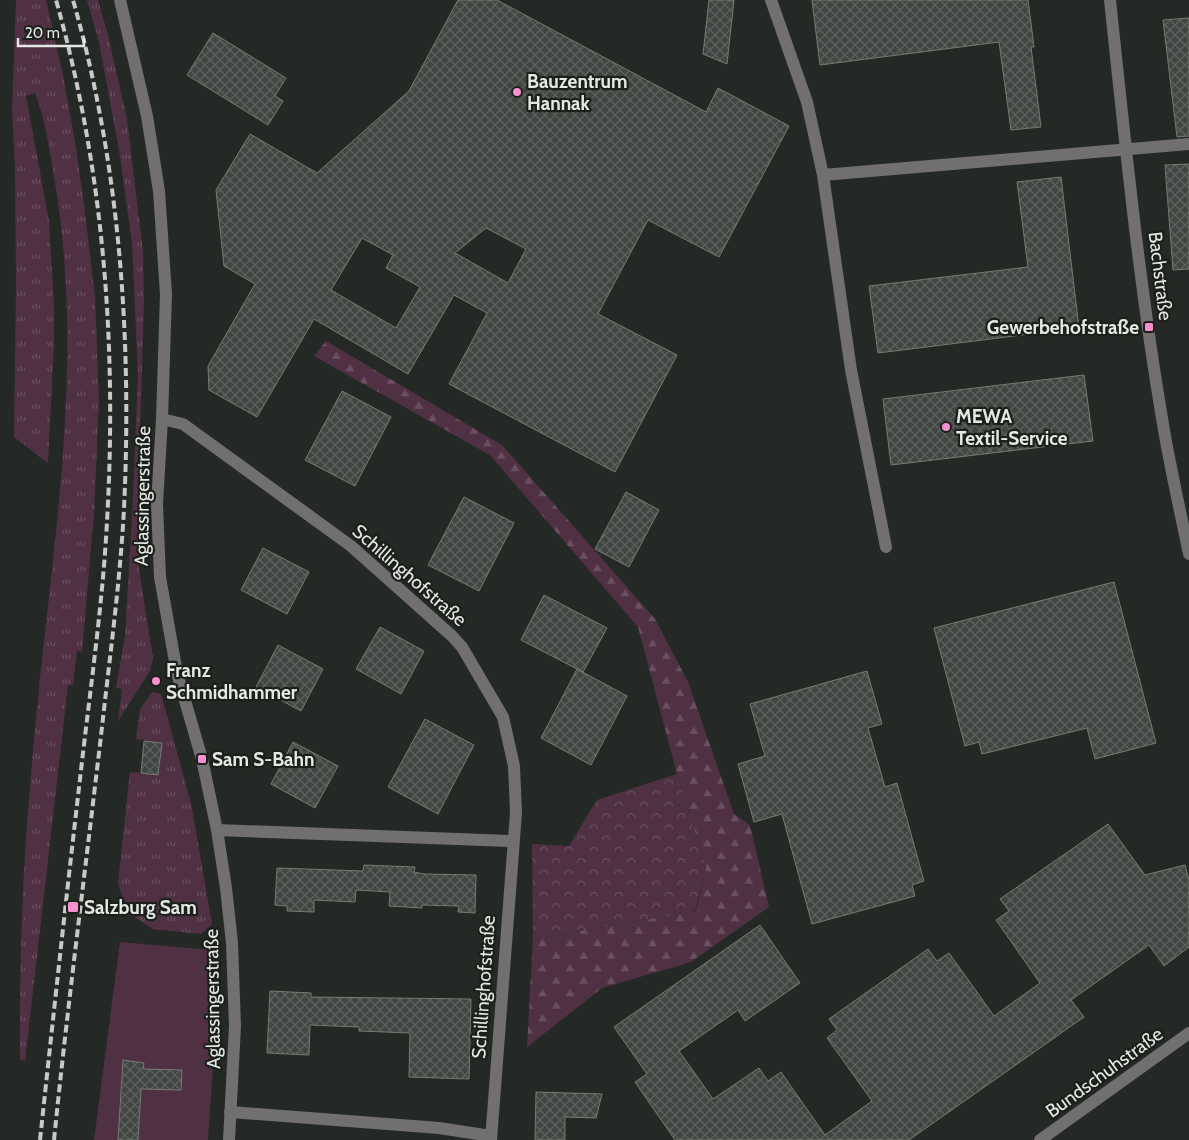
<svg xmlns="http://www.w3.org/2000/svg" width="1189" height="1140" viewBox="0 0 1189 1140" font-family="Cabin,sans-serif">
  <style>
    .grass { fill: url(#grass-tufts) }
    .forest { fill: url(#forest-firs) }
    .park { fill: url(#park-crowns) }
    .garden { fill: #503144 }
    .building { fill: url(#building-cross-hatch); stroke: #757b75; fill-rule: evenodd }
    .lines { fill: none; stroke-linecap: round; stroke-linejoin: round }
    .minor { stroke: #726f71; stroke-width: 12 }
    .rail { stroke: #c7cac7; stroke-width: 4; stroke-dasharray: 8 4; stroke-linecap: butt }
    .poi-dot { fill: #f690cf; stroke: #1b201b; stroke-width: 2 }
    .labels { text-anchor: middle; stroke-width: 4.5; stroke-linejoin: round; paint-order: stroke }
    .poi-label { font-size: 19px; font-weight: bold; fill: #e5e8e5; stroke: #1b201b; text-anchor: start }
    .street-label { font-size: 19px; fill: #e5e8e5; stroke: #1b201b }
  </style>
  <defs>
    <pattern id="grass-tufts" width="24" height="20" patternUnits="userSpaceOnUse" patternTransform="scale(1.25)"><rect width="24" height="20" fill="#503144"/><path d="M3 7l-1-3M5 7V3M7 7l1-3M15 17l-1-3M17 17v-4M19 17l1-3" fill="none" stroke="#694f5f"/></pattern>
    <pattern id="forest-firs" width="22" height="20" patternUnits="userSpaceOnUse" patternTransform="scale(1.25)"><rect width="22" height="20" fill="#503144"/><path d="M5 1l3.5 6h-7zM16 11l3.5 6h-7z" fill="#694f5f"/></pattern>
    <pattern id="park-crowns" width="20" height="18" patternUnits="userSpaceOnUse" patternTransform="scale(1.25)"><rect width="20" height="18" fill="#503144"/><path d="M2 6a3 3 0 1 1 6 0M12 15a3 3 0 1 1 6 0" fill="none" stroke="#694f5f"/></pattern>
    <pattern id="building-cross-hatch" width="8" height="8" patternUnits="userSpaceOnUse" patternTransform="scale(1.25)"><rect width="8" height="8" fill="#424642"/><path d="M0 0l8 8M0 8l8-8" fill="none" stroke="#5d615d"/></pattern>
  </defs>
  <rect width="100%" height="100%" fill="#252925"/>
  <!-- grass -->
  <path class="grass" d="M16,0H46L63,75L75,142L84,204L95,297L99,402L94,513L82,652L77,651L73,685H68L25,1061L20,1060C20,1013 20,965 22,918C24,852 30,785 36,718C53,541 85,361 55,183C50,153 46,121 35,93L26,96L49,221L54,306V343L48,463L14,437L16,284L15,169L12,109Z
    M87,0H98L108,35L127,119L143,252L144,301L138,493L139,569L153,658L150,671L118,721L122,689L116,688L125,636L133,499L138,374L132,243L120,156L99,42Z
    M152,692L161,694L191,803L212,924L201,934L152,929L127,911L118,883L130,772L159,775L162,743L136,739L140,709Z"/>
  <!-- forest -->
  <path class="forest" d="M326,341L502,445L655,619L688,682L734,814L750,825L769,907L691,962L602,988L527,1047L533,939L696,911L706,868L677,774L638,627L490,455L314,356Z"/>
  <!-- park -->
  <path class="park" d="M677,774L706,868L695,911L533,939L532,844L569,846L597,800Z"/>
  <!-- garden -->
  <path class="garden" d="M120,942L212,950L214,1052L208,1140H94Z"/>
  <!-- building -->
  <path class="building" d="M458,0H497L706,112L718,88L789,126L719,257L648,220L598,314L677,355L615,472L449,384L487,313L454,295L408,374L314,319L257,417L209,390L208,366L255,284L224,266L216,190L250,134L317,173L409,91ZM486,228L526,249L508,283L455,253ZM362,238L393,255L386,268L420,287L396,328L331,290Z
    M709,0H734L727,64L703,54Z
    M812,0H1028L1034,47H1031L1041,127L1011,130L999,42L820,65Z
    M1189,18V136L1177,137L1163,20Z
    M213,33L286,78L275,96L283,101L268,125L187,75Z
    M1189,164V269L1173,270L1165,165Z
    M1061,177L1079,328L878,353L869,286L1028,267L1017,182Z
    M1084,375L1093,441L891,465L883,399Z
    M342,391L391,417L355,486L305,460Z
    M626,492L659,510L629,567L595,549Z
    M464,497L514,523L479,591L428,565Z
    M263,548L309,572L287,614L241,590Z
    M1114,582L1156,743L1095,759L1087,728L982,754L979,742L965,746L934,628Z
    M544,595L607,628L583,672L521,640Z
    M380,627L424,651L401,694L356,669Z
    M278,645L323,669L301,711L256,687Z
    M577,669L627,696L591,765L541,738Z
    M867,671L882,724L868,728L885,787L897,783L924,881L912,885L915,896L812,924L782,814L754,822L738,764L765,756L750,704Z
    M425,719L474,745L438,814L388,787Z
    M144,741L162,743L158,775L141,773Z
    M293,742L338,766L315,808L271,784Z
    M1108,824L1145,875L1185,865L1189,880V947L1164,966L1149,945L1071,1000L1084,1017L909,1140H675L635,1082L647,1074L614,1027L760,925L800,983L745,1021L738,1010L679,1051L713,1099L759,1068L768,1081L781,1072L825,1135L872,1101L827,1038L837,1030L829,1019L928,949L937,961L949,953L994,1016L1040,983L996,920L1009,911L1000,899Z
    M364,865L415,867L414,872L424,874L476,875L475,913L458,912L459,906L422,905V908L389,906L390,892L356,890L355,902L314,900V912L287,911V906L275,905L277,868L363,871Z
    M270,991L311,993V997L471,999L469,1079L409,1077L410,1033L359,1031V1027L310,1025L309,1055L267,1053Z
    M123,1060L144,1063L143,1069L182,1070L181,1090L141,1089L138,1140H118Z
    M536,1092L602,1094L596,1118L565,1117V1140H535Z"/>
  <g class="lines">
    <!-- minor -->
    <path class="minor" d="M120,0L147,116L159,191L166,294L162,419L157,504L160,577L177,673L202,759L217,830L226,888L232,943L235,1026L229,1140
      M771,0L807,102L823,175L1189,144
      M1110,0C1125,141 1139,284 1163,424C1170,467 1180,510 1189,554
      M823,175L851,370L886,547
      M162,419L183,424L351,546L452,636L462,647L503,717L514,766L516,813L491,1140
      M217,830L513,841
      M230,1112L439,1128L491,1136
      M1040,1140L1189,1033"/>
    <!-- rail -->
    <path class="rail" d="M40,1140C53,1019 66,899 80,779C88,708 98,637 104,566C119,376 108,184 56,0
      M54,1140C68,1002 86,865 102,727C110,655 120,582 124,509C132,338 120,165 73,0"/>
  </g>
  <!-- markers -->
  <g class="poi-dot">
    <circle cx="517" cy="92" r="5"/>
    <rect x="1144" y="322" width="10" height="10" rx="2.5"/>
    <circle cx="946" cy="427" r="5"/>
    <circle cx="156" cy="681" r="5"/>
    <rect x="197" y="754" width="10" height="10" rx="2.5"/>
    <rect x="67" y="901" width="12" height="12" rx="2.5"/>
  </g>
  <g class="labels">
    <!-- poi labels -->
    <g class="poi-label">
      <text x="527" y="88">Bauzentrum<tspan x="527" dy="22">Hannak</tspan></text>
      <text x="1139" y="334" text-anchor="end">Gewerbehofstraße</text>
      <text x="956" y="423">MEWA<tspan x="956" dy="22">Textil-Service</tspan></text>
      <text x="166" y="677">Franz<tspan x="166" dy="22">Schmidhammer</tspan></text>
      <text x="212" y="766">Sam S-Bahn</text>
      <text x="84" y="914">Salzburg Sam</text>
    </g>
    <!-- street labels -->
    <g class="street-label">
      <text transform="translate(1161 276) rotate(83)" y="7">Bachstraße</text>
      <text transform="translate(142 496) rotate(-89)" y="7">Aglassingerstraße</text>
      <text transform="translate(410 575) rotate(41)" y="7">Schillinghofstraße</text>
      <text transform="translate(483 987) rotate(-86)" y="7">Schillinghofstraße</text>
      <text transform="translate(212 999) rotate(-91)" y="7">Aglassingerstraße</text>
      <text transform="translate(1104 1072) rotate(-36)" y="7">Bundschuhstraße</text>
    </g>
  </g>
  <!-- scale -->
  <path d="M18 38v8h66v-8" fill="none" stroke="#e5e8e5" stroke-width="2.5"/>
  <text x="25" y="38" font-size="15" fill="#e5e8e5" stroke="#1b201b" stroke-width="4" paint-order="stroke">20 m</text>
</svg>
